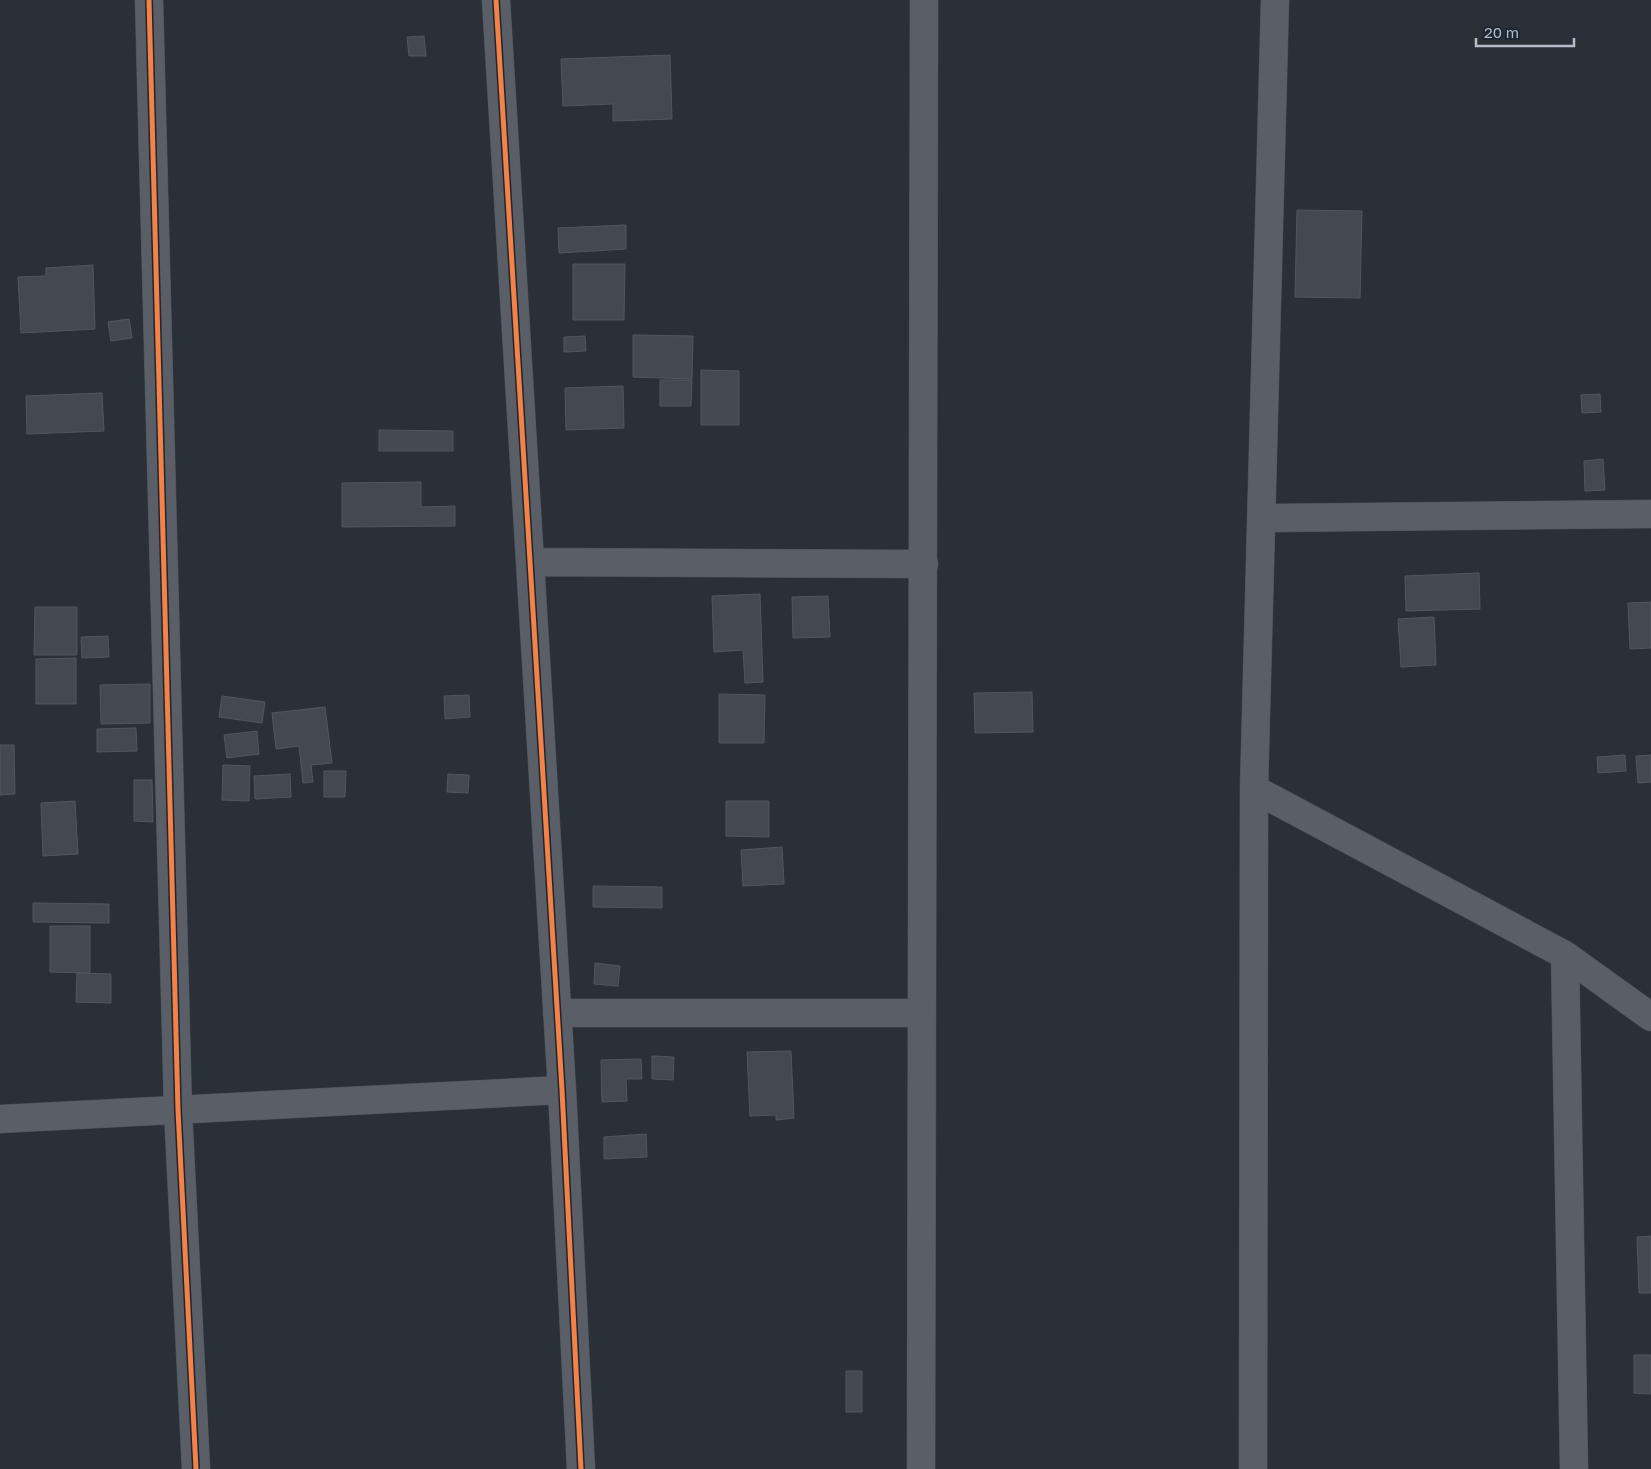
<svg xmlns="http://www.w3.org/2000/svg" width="1651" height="1469" viewBox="0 0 1651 1469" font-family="'Golos Text',sans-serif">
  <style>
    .building { fill: #444950; stroke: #52575f }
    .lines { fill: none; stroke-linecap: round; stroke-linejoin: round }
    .minor-casing { stroke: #484c53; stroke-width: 29 }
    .minor { stroke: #5a5e66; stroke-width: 28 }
    .cycleway-casing { stroke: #1d2633; stroke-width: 8 }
    .cycleway { stroke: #f48246; stroke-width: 5 }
  </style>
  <rect width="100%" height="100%" fill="#2a3038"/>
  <!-- building -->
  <path class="building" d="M424,36L426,56H409L407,37Z
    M670,55L672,119L613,121V104L563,106L561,59Z
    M1297,210L1362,211L1360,298L1295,297Z
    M626,225V249L559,253L558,228Z
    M573,264H625L624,320H573Z
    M93,265L95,329L21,333L18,277L46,276V268Z
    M129,319L132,338L111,341L108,322Z
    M633,335L693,336L692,379L633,377Z
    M585,336L586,351L564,352V337Z
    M701,370L739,371V425H701Z
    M660,380H692L691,406H660Z
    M623,386L624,428L566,430L565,388Z
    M102,393L104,431L27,434L26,396Z
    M1600,394L1601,412L1582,413L1581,395Z
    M379,430L453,431V451H379Z
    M1603,459L1605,490L1585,491L1584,461Z
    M421,482V507L455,506V526L342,527V483Z
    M1479,573L1480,609L1406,611L1405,576Z
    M760,594L763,682L745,683L743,650L714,652L712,596Z
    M828,596L830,637L793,638L792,597Z
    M1651,602V648L1630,649L1628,603Z
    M35,607H77V655H34Z
    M1434,617L1436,665L1401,667L1398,619Z
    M108,636L109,657L82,658L81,637Z
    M76,658V704H36V659Z
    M150,684V723L101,724L100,685Z
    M1032,692L1033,732L975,733L974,693Z
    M719,694L765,695L764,743H719Z
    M469,695L470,717L445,719L444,696Z
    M222,696L265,702L262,723L219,717Z
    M325,707L332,763L311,765L313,782L303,783L299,746L276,749L272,713Z
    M136,728L137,751L97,752V729Z
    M257,731L259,754L227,758L224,735Z
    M0,745H14L15,794L0,795Z
    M1625,755L1626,771L1598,773L1597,757Z
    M1651,755V782L1638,783L1636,756Z
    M223,765L250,766L249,801L222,800Z
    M324,771H346L345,797H324Z
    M290,774L291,797L255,799L254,776Z
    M448,774L469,775L468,793L447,792Z
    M134,780H152L153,822L134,821Z
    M75,801L78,854L43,856L41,803Z
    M726,801H769V837L726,836Z
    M782,847L784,884L743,886L741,850Z
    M593,886L662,887V908L593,907Z
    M33,903L109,904V923L33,922Z
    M50,926H90V973L50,972Z
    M595,963L620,966L618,986L594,984Z
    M77,973L111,974V1003L76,1002Z
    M791,1051L794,1118L776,1120V1115L750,1116L747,1052Z
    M652,1056L674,1057L673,1080L652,1079Z
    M641,1059L642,1079H626L627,1101L602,1102L601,1060Z
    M646,1134L647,1157L604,1159V1137Z
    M1651,1236V1293H1639L1637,1237Z
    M1634,1355H1651V1394L1634,1393Z
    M846,1371H862V1412H846Z"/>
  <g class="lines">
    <!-- minor casing -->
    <g class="minor-casing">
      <path id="minor" d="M149,0L178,1110L196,1469
        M496,0L562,1090L581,1469
        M1262,518L1651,514
        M531,562L924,564
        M1254,789L1565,955L1651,1017
        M1565,955L1574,1469
        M557,1013H922
        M0,1119L562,1090
        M921,1469L924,0
        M1253,1469L1254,789L1275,0"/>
    </g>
    <!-- minor -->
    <use href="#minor" class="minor"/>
    <!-- cycleway casing -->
    <g class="cycleway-casing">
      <path id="cycleway" d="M149,0L178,1110L196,1469
        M496,0L562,1090L581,1469"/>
    </g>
    <!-- cycleway -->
    <use href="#cycleway" class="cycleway"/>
  </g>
  <!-- scale -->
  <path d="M1476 38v8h98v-8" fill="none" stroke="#b4bcc9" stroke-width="2.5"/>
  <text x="1484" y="38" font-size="15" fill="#b4bcc9" stroke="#1d2633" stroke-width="4" paint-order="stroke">20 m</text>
</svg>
